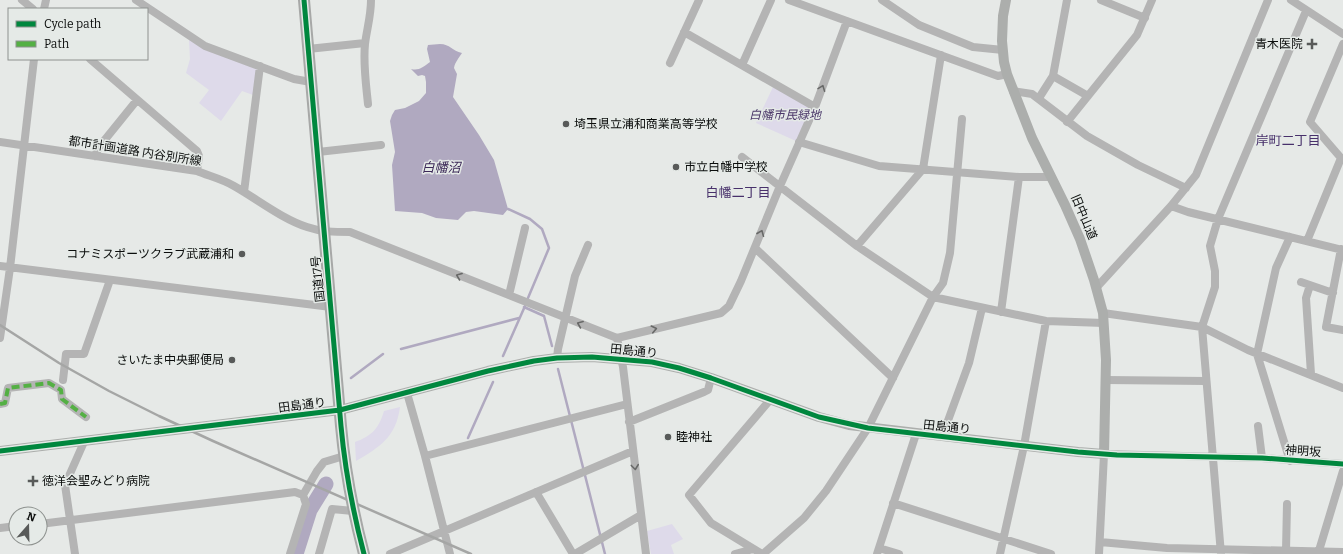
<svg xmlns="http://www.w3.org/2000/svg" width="1343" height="554" viewBox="0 0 1343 554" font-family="Bitter,'Noto Sans JP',serif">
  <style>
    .green { fill: #dedaea }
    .water { fill: #b0a9c0 }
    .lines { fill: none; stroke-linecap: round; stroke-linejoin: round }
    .stream { stroke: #b0a9c0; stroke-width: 2.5 }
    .river { stroke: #b0a9c0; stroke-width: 15 }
    .minor { stroke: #b4b4b4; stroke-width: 8 }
    .major { stroke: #acaeac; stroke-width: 10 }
    .highway { stroke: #a7a8a7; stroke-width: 12 }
    .rail { stroke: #a5a6a5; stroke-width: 2.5 }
    .quiet { stroke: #54b044; stroke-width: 4; stroke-dasharray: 8 4; stroke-linecap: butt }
    .cycleway-casing { stroke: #e5eae7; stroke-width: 8 }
    .cycleway { stroke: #00873e; stroke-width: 5 }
    .oneway { stroke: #686968 }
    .poi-dot { fill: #585a59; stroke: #e5eae7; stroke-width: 1.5 }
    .labels { text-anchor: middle; stroke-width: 3; stroke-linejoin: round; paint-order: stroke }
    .poi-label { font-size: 12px; fill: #0b0d0c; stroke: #e5eae7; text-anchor: start }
    .park-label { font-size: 12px; font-style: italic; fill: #4c396a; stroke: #e5eae7 }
    .street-label { font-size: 12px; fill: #0b0d0c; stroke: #e5eae7 }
    .neighbourhood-label { font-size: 13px; fill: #48306b; stroke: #e5eae7 }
    .water-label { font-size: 13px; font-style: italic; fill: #3b2857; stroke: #e5eae7 }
  </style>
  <rect width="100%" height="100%" fill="#e6e9e7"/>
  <!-- green -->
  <path class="green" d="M189,40L257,69L253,95L242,91L221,121L199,103L209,90L186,73L190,59Z
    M773,87L811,108L796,141L756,123Z
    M400,407C396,437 380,447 356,461L355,442C372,436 379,428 384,411Z
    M672,524L683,539L671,545L674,554H651L647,531Z"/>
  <!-- water -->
  <path class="water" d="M440,44C450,44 452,51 462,53C459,58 455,62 454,68L457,74L453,97L479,135L494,160L508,209L503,215L474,211L466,212L458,220L436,218L422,213L395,211L392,165L395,152L390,121L392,115L395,110L405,108L419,101L426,93V82L425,76L422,75L418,76L411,69C419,71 423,67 430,62L427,49L428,45Z"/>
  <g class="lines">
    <!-- stream -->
    <path class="stream" d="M508,209L530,219L542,229L549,248L528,298
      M524,307L544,316L552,346
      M401,349L519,318
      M503,356L525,306
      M558,369L605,554
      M351,378L383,354
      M468,438L493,382"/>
    <!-- river -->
    <path class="river" d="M296,554L310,510L326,484"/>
    <!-- minor -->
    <path class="minor" d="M22,0L33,9
      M136,0L205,46L294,79L311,82
      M789,0L998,76L1007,74
      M882,0L919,25L973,47L1003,50
      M1067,0L1053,76L1088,96
      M1101,0L1145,18
      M1291,0L1343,34
      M44,9L46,0
      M684,32L815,107
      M308,49L365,43
      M90,59L197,151L199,156L197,171
      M670,63L699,0
      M742,65L771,0
      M1013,91L1032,94L1087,136L1138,165L1186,188
      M1039,98L1053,76
      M368,104C366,84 363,64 365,44C367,28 371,16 371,0
      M1067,122L1137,35L1152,0
      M0,142L197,171C209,176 222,179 234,186C257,199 282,219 307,227C321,232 335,232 350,232L617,338L721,313L729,306L741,281L780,186L815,107L847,21
      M799,142L879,166L1019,177H1051
      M318,152L381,145
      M95,156L99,147L137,100
      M742,157L857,246L933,297L1046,321L1104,323
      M244,192L260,66
      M1171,206L1188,212L1343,250
      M1290,237L1276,268L1257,354L1290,461
      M1307,241L1341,158L1310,122L1343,44
      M857,246L923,169L941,55
      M755,248L893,378
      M1341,249L1326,327L1343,330
      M0,266L331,307
      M1301,282L1333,293
      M1310,285L1306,298L1311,374
      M1096,288L1171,206L1196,175L1268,0
      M509,295L525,228
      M1001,312L1019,177
      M1103,313L1202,327L1248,350L1343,388
      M0,338L10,268L34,59
      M617,338L623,367L646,554
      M557,358L558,349L575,276L588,245
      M63,380L66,354H84L110,280
      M1106,380L1206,381
      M407,393L425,456L450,554
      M0,404L5,403L8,388L49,383L61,390L62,399L86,417
      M629,422L704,392L708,390L711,378
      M1258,426L1262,458
      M942,437L969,363L982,308
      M425,456L627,404
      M536,492L573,554
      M893,503L1051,554
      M40,524L295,492L303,495L317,471L324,462L344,456
      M0,528L16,526
      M1100,542L1167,548L1343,552
      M879,548L899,554
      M1286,551L1287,504
      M75,554L65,485L84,442
      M290,554L306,504L303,495
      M319,554L332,509L353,511
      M390,554L633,451
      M575,554L641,515
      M735,554L753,549
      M762,554L711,523L689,495L770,400
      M763,554L804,518L826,491L868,428L933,297L943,283L950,253L962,119
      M877,554L916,434
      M1000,554L1024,446L1046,321
      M1099,554L1104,454L1262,458L1343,464
      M1221,554L1202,327L1215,287V271L1210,246L1218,219L1306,11
      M1318,554L1343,471"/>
    <!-- major -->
    <path class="major" d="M0,451L340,410L488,371L534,361L557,358L592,357L652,362L679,368L711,378L819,417L849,425L1078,452L1104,454L1106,360L1103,313L1094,280L1080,239L1065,205L1032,138L1007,74L1004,62L1002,41L1003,16L1006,0"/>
    <!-- highway -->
    <path class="highway" d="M304,0L341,426C345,470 353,512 364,554"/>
    <!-- rail -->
    <path class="rail" d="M0,325L59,363L109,391L159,416L213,441L471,554"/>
    <!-- quiet -->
    <path class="quiet" d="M0,404L5,403L8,388L49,383L61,390L62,399L86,417"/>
    <!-- cycleway casing -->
    <g class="cycleway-casing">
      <path id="cycleway" d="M304,0L341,426C345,470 353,512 364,554
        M0,451L340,410L488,371L534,361L557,358L592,357L652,362L679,368L711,378L819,417L868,428L1078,452L1117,455L1262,458L1343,464"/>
    </g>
    <!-- cycleway -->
    <use href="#cycleway" class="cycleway"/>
  </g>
  <!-- one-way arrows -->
  <defs><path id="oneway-chevron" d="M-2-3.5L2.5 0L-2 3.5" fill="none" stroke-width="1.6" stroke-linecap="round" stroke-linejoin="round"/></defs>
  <g class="oneway">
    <use href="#oneway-chevron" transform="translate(822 88) rotate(-69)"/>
    <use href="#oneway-chevron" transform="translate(761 233) rotate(-68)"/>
    <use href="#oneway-chevron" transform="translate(459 276) rotate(-159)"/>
    <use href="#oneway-chevron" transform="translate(580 324) rotate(-158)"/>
    <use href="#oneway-chevron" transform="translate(654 329) rotate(-13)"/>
    <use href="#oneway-chevron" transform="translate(635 467) rotate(83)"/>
  </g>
  <!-- markers -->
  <g class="poi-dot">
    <path d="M1310 38h4v4h4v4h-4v4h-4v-4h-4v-4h4z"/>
    <circle cx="566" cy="124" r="4"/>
    <circle cx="676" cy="167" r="4"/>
    <circle cx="242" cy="254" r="4"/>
    <circle cx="232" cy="360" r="4"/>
    <circle cx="668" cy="437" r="4"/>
    <path d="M31 475h4v4h4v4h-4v4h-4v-4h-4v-4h4z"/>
  </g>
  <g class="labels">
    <!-- poi labels -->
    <g class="poi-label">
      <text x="1303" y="48" text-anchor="end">青木医院</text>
      <text x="574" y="128">埼玉県立浦和商業高等学校</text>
      <text x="684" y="171">市立白幡中学校</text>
      <text x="234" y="258" text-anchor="end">コナミスポーツクラブ武蔵浦和</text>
      <text x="224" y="364" text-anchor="end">さいたま中央郵便局</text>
      <text x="676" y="441">睦神社</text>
      <text x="42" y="485">徳洋会聖みどり病院</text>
    </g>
    <!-- park labels -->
    <g class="park-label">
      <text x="785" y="119">白幡市民緑地</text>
    </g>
    <!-- street labels -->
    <g class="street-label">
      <text transform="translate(135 151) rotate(9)" y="4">都市計画道路 内谷別所線</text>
      <text transform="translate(1084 217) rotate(67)" y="4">旧中山道</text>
      <text transform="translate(318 279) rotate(-96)" y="4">国道17号</text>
      <text transform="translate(634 351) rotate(6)" y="4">田島通り</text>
      <text transform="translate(302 405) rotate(-7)" y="4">田島通り</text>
      <text transform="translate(947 427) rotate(6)" y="4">田島通り</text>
      <text transform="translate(1303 451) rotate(4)" y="4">神明坂</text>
    </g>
    <!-- neighbourhood labels -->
    <g class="neighbourhood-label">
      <text x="1288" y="145">岸町二丁目</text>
      <text x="738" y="197">白幡二丁目</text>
    </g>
    <!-- water labels -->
    <g class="water-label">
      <text x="441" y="172">白幡沼</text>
    </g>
  </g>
  <!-- legend -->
  <rect x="8" y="8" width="140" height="52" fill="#e5eae7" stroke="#8e928f"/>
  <rect x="16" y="21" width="20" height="6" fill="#00873e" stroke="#8e928f"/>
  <text x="44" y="28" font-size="12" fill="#0b0d0c">Cycle path</text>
  <rect x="16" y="41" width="20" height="6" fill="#54b044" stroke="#8e928f"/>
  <text x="44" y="48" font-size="12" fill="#0b0d0c">Path</text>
  <!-- north arrow -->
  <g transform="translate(28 526) rotate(20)"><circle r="19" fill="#e5eae7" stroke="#8e928f"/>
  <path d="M0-3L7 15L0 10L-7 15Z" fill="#585a59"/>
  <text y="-6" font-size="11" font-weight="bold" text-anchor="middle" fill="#0b0d0c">N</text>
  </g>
</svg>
